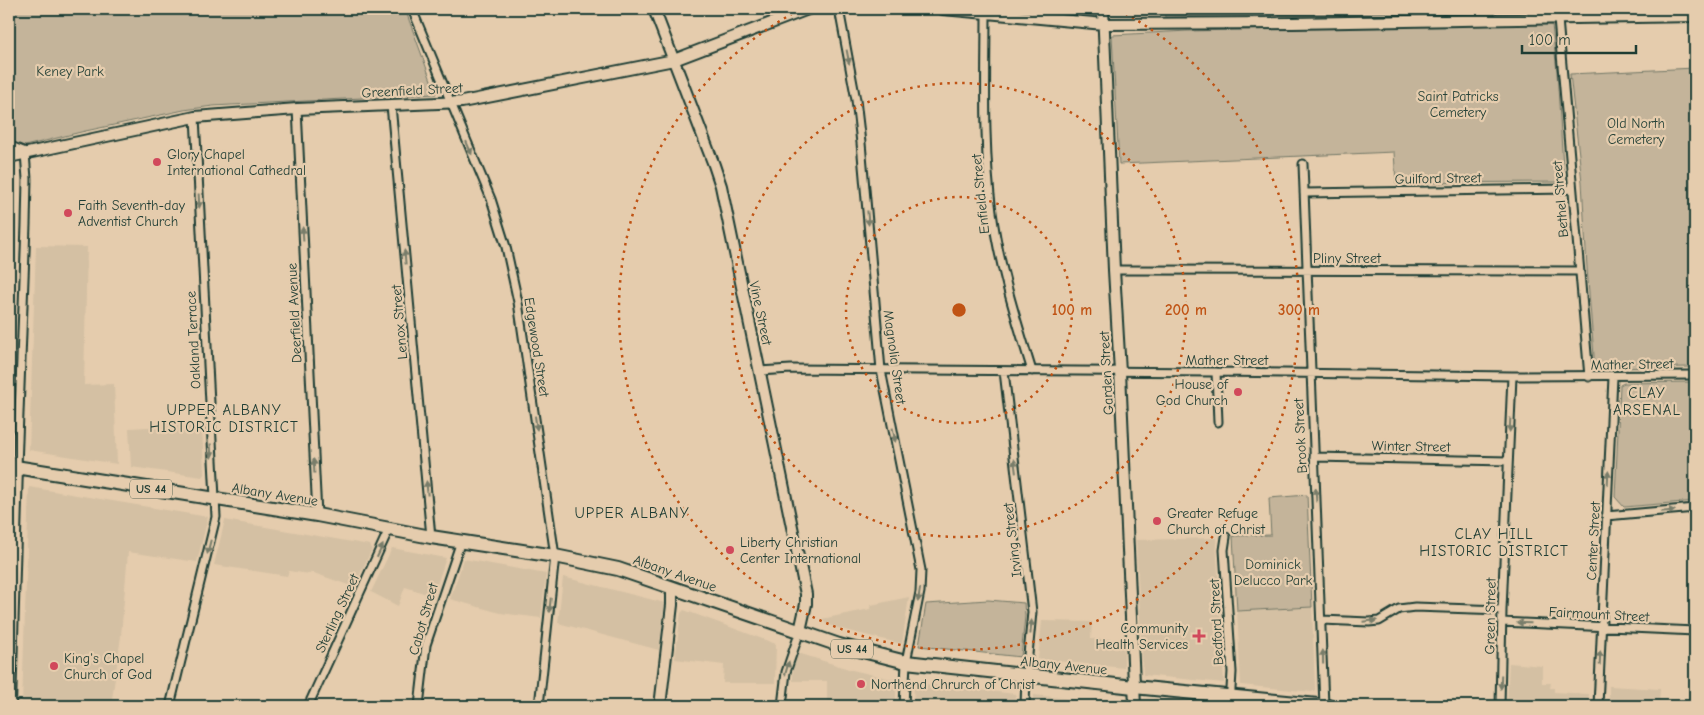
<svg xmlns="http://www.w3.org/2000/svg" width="1704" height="715" viewBox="0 0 1704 715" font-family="'Comic Neue',sans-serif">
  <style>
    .built { fill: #d4c0a3 }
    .green { fill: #c4b49a; stroke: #727867 }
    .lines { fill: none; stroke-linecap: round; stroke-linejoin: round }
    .street-casing { stroke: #1f3d34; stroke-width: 11 }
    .secondary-casing { stroke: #1f3d34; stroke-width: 14 }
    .highway-casing { stroke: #1f3d34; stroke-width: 16 }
    .street { stroke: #e5ccad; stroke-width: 7 }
    .secondary { stroke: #e5ccad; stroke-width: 10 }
    .highway { stroke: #e5ccad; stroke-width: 12 }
    .oneway { fill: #787d6a }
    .ring { fill: none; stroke: #c05314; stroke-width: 2.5; stroke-dasharray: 2.5 5 }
    .poi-dot { fill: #d1495b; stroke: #e5ccad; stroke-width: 2 }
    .labels { text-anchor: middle; stroke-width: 4.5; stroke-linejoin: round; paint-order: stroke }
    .shield { fill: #e5ccad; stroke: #5a6858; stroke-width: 1 }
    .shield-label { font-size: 12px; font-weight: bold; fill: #1f3d34 }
    .park-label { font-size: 14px; fill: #274339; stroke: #e5ccad }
    .street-label { font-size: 14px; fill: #1f3d34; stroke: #e5ccad }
    .poi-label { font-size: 14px; fill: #1f3d34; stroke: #e5ccad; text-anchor: start }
    .neighbourhood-label { font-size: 15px; letter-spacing: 1px; fill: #1f3d34; stroke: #e5ccad }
    .centre { fill: #c05314; stroke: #e5ccad; stroke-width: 2.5 }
    .ring-label { font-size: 15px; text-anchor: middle; font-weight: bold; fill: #c05314; stroke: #e5ccad; stroke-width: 4.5; stroke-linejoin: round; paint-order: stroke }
  </style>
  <rect width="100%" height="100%" fill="#e5ccad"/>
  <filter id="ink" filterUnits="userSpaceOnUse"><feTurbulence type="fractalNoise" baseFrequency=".02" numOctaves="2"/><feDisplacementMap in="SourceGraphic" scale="10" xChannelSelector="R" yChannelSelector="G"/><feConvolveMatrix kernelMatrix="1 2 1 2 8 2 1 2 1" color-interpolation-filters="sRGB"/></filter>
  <g filter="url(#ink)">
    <!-- built -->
    <path class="built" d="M9,173L17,180L9,447Z
      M36,246L87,247L84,385L114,384L117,464L29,450Z
      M202,424L204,474L202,477L131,467L129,428Z
      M29,487L208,517L197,562L128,552L121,636L111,706H22Z
      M225,520L370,545L372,549L354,587L311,572L310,574L289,571L287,576L214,565Z
      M1216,538L1224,683L1143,675L1136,540Z
      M392,548L446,558L433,596L405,587L398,606L371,592Z
      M464,559L546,574L541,618L500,613L450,599Z
      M563,577L665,603L659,650L558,623Z
      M909,597L902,644L841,629L826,624L822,619L870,609L871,605Z
      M1312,607L1315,690L1312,692L1241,685L1237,611Z
      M684,610L776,644L775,683H723L724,665L675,659L681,613Z
      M1042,621L1092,622L1091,639H1124V668L1038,659Z
      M795,652L852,670L896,680V706H844V702L827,701V681H793V654Z
      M1509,663L1542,666V683H1551L1550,688H1554V692L1589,694L1588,706H1507Z
      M914,683L1016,694V706H913Z
      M1609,686L1660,689L1659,706H1609Z
      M1034,695L1125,705L1126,706H1034Z"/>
    <!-- green -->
    <path class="green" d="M9,9H405L436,94L213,106L184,110L81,132L9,150Z
      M1164,9H1502V10L1165,17Z
      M1540,24L1552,25L1557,72L1564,182L1396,183L1394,152L1119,164L1112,35L1188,31Z
      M1695,68V367L1595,368L1587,268L1582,182L1570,74Z
      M1695,382V501L1624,507L1615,497L1620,385L1624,383Z
      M1307,495L1312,607L1237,611L1233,536L1271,535L1269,498Z
      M988,600L1024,603L1025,616L1021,657L919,646L926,604Z"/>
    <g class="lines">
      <!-- street casing -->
      <g class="street-casing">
        <path id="street" d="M412,9L491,199L506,247L518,302L555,556L539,706
          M839,9L856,100L861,143L881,370L921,570L920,592L906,662L904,706
          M986,9C986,76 983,145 992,212C999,266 1016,319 1032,371
          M1558,19L1589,377
          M391,105L431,537
          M297,109L317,515
          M1303,164L1324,706
          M1304,193L1571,189
          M1114,270L1579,271
          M759,371L791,369L1216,372L1512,376L1695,375
          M1004,371L1032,612L1026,676L1025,706
          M1216,372L1218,422
          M1314,457L1508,461
          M17,467L26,225L27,179L25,153
          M1606,516L1695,508
          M1226,537L1224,550L1232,672L1230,706
          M1322,620L1369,622L1379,621L1399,609L1415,607L1502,610
          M1502,622L1695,631
          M170,706L216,517L195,117
          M308,706L389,529
          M419,706L426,645L461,541
          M782,706L786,672L800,631
          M1500,706L1502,610L1512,376
          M1598,706L1613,377"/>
      </g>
      <!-- secondary casing -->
      <g class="secondary-casing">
        <path id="secondary" d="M654,9L714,165L721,186L806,594V604L800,631
          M943,9L1104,24L1293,23L1695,16
          M1103,9L1114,270L1120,372L1135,706
          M9,147L24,153
          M9,157L195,117L297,109L462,102L674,60L808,9
          M10,706L17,467
          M660,706L672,605V588"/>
      </g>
      <!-- highway casing -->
      <g class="highway-casing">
        <path id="highway" d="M9,466L317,515L431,537L555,556L618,569L839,645L906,662L1134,687L1328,706"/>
      </g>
      <!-- street -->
      <use href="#street" class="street"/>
      <!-- secondary -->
      <use href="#secondary" class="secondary"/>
      <!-- highway -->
      <use href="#highway" class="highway"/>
    </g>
    <!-- one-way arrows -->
    <defs><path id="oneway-solid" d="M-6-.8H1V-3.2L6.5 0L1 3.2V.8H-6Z" transform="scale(1.25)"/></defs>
    <g class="oneway">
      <use href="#oneway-solid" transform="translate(848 57) rotate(79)"/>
      <use href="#oneway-solid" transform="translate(469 148) rotate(67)"/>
      <use href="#oneway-solid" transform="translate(199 201) rotate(87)"/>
      <use href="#oneway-solid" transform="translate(868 218) rotate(85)"/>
      <use href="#oneway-solid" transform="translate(303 234) rotate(-93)"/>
      <use href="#oneway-solid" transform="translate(405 257) rotate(-95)"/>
      <use href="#oneway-solid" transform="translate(536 423) rotate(82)"/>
      <use href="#oneway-solid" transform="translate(1510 425) rotate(93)"/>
      <use href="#oneway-solid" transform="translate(894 435) rotate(79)"/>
      <use href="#oneway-solid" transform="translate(211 451) rotate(87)"/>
      <use href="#oneway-solid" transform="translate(314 466) rotate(-93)"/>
      <use href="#oneway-solid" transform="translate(1015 466) rotate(-97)"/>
      <use href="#oneway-solid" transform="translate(1608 478) rotate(-87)"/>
      <use href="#oneway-solid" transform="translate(427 488) rotate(-95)"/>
      <use href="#oneway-solid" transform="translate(1316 495) rotate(-93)"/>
      <use href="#oneway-solid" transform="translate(1668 511) rotate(-5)"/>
      <use href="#oneway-solid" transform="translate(209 547) rotate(104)"/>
      <use href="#oneway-solid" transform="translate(380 551) rotate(-65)"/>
      <use href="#oneway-solid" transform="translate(919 595) rotate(99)"/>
      <use href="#oneway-solid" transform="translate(550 605) rotate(96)"/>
      <use href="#oneway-solid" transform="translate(1370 621) rotate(-6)"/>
      <use href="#oneway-solid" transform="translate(1524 623) rotate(-178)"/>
      <use href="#oneway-solid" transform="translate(1031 627) rotate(-85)"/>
      <use href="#oneway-solid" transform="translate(1323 657) rotate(-91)"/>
      <use href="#oneway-solid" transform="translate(1600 658) rotate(-88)"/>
      <use href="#oneway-solid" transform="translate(787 668) rotate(-74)"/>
      <use href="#oneway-solid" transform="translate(1501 682) rotate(92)"/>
    </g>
  </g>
  <!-- distance rings -->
  <g class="ring">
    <circle cx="959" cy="310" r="113"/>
    <circle cx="959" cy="310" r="227"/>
    <path d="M1119 10A340 340 0 1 1 799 10"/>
  </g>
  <!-- markers -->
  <g class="poi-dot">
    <circle cx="157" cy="162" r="5"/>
    <circle cx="68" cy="213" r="5"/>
    <circle cx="1238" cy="392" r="5"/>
    <circle cx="1157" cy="521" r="5"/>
    <circle cx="730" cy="550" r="5"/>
    <path d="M1196.5 628.5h5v5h5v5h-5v5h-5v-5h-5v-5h5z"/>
    <circle cx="54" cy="666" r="5"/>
    <circle cx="861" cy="684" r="5"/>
  </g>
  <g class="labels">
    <!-- shield labels -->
    <g class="shield">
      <rect x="130" y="479.5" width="42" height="19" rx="4"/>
      <rect x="831" y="639.5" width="42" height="19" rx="4"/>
    </g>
    <g class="shield-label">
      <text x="151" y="493">US 44</text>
      <text x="852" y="653">US 44</text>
    </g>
    <!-- park labels -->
    <g class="park-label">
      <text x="70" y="76">Keney Park</text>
      <text x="1458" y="101">Saint Patricks<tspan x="1458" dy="16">Cemetery</tspan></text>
      <text x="1636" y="128">Old North<tspan x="1636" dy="16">Cemetery</tspan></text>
      <text x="1273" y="569">Dominick<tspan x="1273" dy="16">Delucco Park</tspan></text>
    </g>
    <!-- street labels -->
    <g class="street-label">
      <text transform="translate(412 90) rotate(-3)" y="5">Greenfield Street</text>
      <text transform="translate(1438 178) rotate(-1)" y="5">Guilford Street</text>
      <text transform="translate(980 194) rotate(-96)" y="5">Enfield Street</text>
      <text transform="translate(1560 199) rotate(-95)" y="5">Bethel Street</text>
      <text x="1347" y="263">Pliny Street</text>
      <text transform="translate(294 313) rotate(-93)" y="5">Deerfield Avenue</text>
      <text transform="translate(761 313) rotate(78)" y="5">Vine Street</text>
      <text transform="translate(399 322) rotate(-95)" y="5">Lenox Street</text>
      <text transform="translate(193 340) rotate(-93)" y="5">Oakland Terrace</text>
      <text transform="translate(537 347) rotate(81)" y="5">Edgewood Street</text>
      <text transform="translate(895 357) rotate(82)" y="5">Magnolia Street</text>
      <text x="1227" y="365">Mather Street</text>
      <text transform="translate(1632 364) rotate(-1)" y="5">Mather Street</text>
      <text transform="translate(1106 373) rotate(-93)" y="5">Garden Street</text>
      <text transform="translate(1300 436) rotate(-93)" y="5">Brook Street</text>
      <text transform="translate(1411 446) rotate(1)" y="5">Winter Street</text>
      <text transform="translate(275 494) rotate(9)" y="5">Albany Avenue</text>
      <text transform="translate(1012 540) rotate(-97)" y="5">Irving Street</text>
      <text transform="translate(1593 541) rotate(-87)" y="5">Center Street</text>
      <text transform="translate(675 573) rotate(19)" y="5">Albany Avenue</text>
      <text transform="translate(337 613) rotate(-65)" y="5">Sterling Street</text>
      <text transform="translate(1599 614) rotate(3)" y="5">Fairmount Street</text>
      <text transform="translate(1490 616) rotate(-89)" y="5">Green Street</text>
      <text transform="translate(423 619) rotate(-74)" y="5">Cabot Street</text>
      <text transform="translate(1216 622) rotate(-93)" y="5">Bedford Street</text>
      <text transform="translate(1064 665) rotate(6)" y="5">Albany Avenue</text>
    </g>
    <!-- poi labels -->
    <g class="poi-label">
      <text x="167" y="159">Glory Chapel<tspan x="167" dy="16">International Cathedral</tspan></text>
      <text x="78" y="210">Faith Seventh-day<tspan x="78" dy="16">Adventist Church</tspan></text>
      <text x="1228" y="389" text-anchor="end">House of<tspan x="1228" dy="16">God Church</tspan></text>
      <text x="1167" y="518">Greater Refuge<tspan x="1167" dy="16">Church of Christ</tspan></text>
      <text x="740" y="547">Liberty Christian<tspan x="740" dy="16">Center International</tspan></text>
      <text x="1188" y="633" text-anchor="end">Community<tspan x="1188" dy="16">Health Services</tspan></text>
      <text x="64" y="663">King's Chapel<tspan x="64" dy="16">Church of God</tspan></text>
      <text x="871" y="689">Northend Chrurch of Christ</text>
    </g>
    <!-- neighbourhood labels -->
    <g class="neighbourhood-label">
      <text x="1647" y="398">CLAY<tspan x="1647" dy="17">ARSENAL</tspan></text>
      <text x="224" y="415">UPPER ALBANY<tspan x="224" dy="17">HISTORIC DISTRICT</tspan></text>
      <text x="632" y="518">UPPER ALBANY</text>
      <text x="1494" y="539">CLAY HILL<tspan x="1494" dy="17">HISTORIC DISTRICT</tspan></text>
    </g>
  </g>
  <circle cx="959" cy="310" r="8" class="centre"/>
  <g class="ring-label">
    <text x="1072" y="315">100 m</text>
    <text x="1186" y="315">200 m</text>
    <text x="1299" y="315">300 m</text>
  </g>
  <!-- margin -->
  <rect width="1704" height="715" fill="none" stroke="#e5ccad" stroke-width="30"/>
  <rect x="15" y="15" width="1674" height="685" fill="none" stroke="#1f3d34" stroke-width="2" filter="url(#ink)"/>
  <!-- scale -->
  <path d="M1522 45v8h114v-8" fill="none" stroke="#1f3d34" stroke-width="2.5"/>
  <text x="1529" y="45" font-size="15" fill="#1f3d34" stroke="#e5ccad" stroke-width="4" paint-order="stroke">100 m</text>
</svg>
